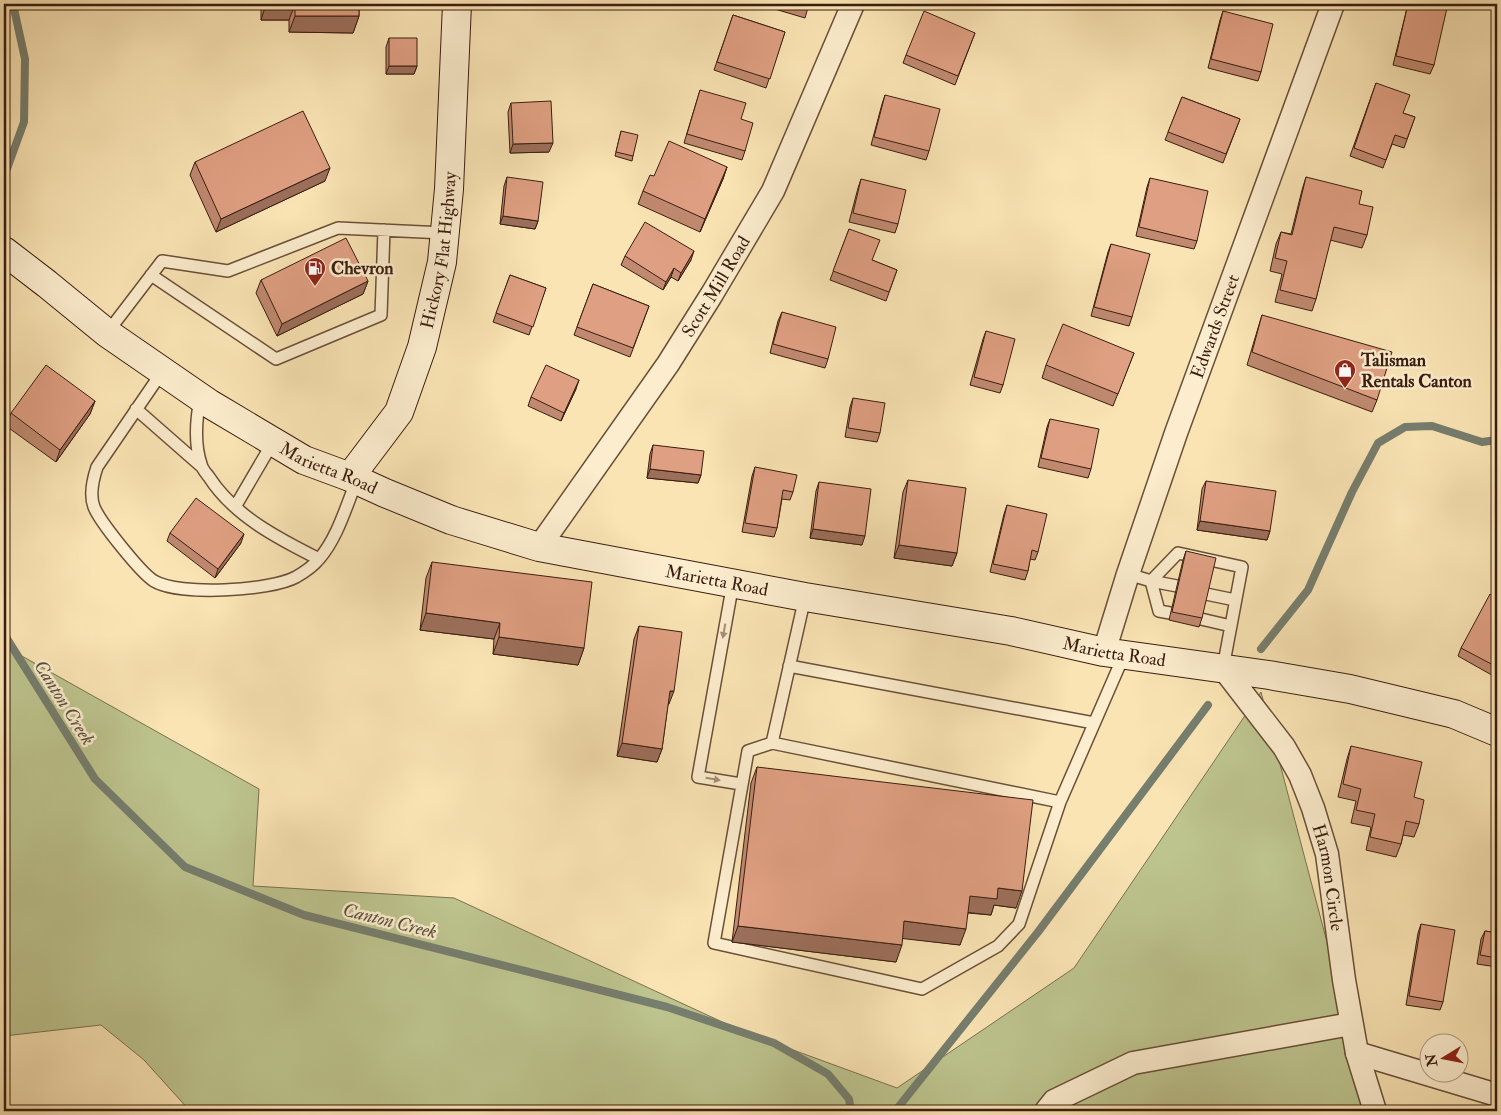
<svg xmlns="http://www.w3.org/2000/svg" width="1501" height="1115" viewBox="0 0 1501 1115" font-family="'IM FELL Double Pica',serif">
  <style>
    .green { fill: #bdc48e; stroke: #7c704e }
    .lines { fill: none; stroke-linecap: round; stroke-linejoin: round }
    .stream { stroke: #767e6e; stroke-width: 8 }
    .lane-casing { stroke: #6a4f38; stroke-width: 14 }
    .street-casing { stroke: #6a4f38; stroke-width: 25 }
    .secondary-casing { stroke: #3a1d0f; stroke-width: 30 }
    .lane { stroke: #fcedce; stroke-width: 11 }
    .street { stroke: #fcedce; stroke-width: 22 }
    .secondary { stroke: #fcedce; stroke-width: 28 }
    .wall { fill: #c08970; stroke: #3a1d0f }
    .shaded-wall { fill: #9c6f5b; stroke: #3a1d0f }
    .building { fill: #df9f82; stroke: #3a1d0f }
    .oneway { fill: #a58f78 }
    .labels { text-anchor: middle; stroke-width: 5; stroke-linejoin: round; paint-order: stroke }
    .street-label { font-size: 18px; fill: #3a1d0f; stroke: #fcedce }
    .poi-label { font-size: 18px; font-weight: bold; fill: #3a1d0f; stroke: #fcedce; text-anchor: start }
    .water-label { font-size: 19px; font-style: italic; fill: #584e3e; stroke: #fcedce }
  </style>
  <rect width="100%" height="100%" fill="#fae4b4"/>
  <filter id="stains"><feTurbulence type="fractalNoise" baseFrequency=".004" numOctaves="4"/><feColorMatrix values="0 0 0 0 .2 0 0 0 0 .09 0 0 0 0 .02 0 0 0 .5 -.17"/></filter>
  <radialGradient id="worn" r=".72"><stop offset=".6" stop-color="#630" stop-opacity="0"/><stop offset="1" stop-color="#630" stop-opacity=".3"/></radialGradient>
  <!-- green -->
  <path class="green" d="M4,646L259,789L253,886L454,898L744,1032L897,1088L1074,968L1261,692L1351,1033L1362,1111H190L144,1060L101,1025L4,1036Z"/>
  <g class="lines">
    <!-- stream -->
    <path class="stream" d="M4,177L24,122L25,59L13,4
      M4,634L95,779L185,867L304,915L667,1007L774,1043L828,1074L849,1099L851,1111
      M1261,649L1308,590L1352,492L1378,443L1405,427L1432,426L1482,442L1497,440
      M893,1111L896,1110L1038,932L1208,705"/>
    <!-- lane casing -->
    <g class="lane-casing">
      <path id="lane" d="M151,275L276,359L381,315L384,230
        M107,333L162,261L228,271L338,228L444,233
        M162,372L97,467C93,479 89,494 94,507C100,522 141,573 154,581C179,596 270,591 296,577C303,573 314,565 319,559C338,537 346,506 357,480
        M200,399C196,420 194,443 201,464C202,469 206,473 209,477C234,516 279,539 319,559
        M136,409L201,466
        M235,507L273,442
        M1128,574L1151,581L1178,553L1242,567L1223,668
        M733,583L698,777L741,784
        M1206,594L1235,600
        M805,597L772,743L1060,802L1124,655
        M1170,613L1159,611L1151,581L1177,586
        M1201,619L1231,626
        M789,666L1094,723
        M772,743L748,751L714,943L922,989L998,946L1019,924L1060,802"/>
    </g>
    <!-- street casing -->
    <g class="street-casing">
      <g id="street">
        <path id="s1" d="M539,547L668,364L712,294L773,191L853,4"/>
        <path id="s2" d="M1104,652L1128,574L1176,433L1333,4"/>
        <path id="s3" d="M1223,668L1284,747L1300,775L1313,808L1327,854L1344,980L1357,1053L1375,1111"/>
        <path d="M1357,1053L1497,1095"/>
        <path d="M1046,1111L1054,1101L1133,1063L1351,1024"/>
      </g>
    </g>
    <!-- secondary casing -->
    <g class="secondary-casing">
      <g id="secondary">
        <path id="s4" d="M4,251L47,284L107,333L210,404L304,460L350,477L385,493L451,520L539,547L805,597L1011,631L1104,652L1269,675L1350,689L1454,714L1497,732"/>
        <path id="s5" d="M350,477L399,412L422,347L442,262L449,189L457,4"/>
      </g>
    </g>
    <!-- lane -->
    <use href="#lane" class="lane"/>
    <!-- street -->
    <use href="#street" class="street"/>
    <!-- secondary -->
    <use href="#secondary" class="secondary"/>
  </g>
  <!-- wall -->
  <path class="wall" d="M261,4H359V16L353,33L289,32V20H261Z
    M769,4H809L805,18L768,7Z
    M1408,4H1427L1434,65L1430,74L1393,65Z
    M1223,11L1261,72L1258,81L1208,68L1220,20Z
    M733,15L785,32L766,88L714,70Z
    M975,33L955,85L903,63L906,55Z
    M389,38L417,66L414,74H386V47Z
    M1376,83L1403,113L1415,117L1404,148L1392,144L1383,168L1350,156Z
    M700,90L741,119L745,151L742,160L684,143Z
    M885,95L929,151L926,160L871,145L882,104Z
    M1182,97L1240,119L1223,163L1165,140Z
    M511,103L549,152L510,153L508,112Z
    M621,131L633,156L632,161L615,156Z
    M195,162L325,181L216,232L190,175Z
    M727,167L723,179L700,232L638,204L643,191L654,176Z
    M507,177L538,221L535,229L500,224L504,186Z
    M1306,177L1359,204L1367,235L1362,248L1330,240L1316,299L1312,311L1275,302L1282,274L1270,271L1276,244L1281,232L1291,234L1302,190Z
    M1150,178L1197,241L1194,249L1136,236L1147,187Z
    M861,179L898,224L895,233L849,222L858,188Z
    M849,229L872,260L897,270L886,301L830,280Z
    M1111,244L1132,317L1129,326L1091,316L1108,252Z
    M625,256L691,260L678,281L671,277L663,290L621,265Z
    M510,275L546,288L529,335L493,322Z
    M261,280L368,281L363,294L277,336L256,293Z
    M593,284L649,306L630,357L574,335Z
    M782,312L828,359L825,368L770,353L778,321Z
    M1262,315L1377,400L1372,412L1247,365L1258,328Z
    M986,331L1003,385L1000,393L970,385L983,339Z
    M1134,353L1113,406L1042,378L1046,365Z
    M576,389L561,421L528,406L531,397Z
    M853,398L880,433L877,442L845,437L850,407Z
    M95,401L90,414L56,462L6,426L11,413Z
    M1050,419L1091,469L1088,478L1038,467L1047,427Z
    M653,445L701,475L698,483L647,478L650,454Z
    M755,467L793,492L790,500L782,499L777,528L774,537L742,532L752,476Z
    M908,480L957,553L952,566L894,558L903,492Z
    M1206,481L1270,531L1267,540L1197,530L1202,489Z
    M819,482L862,545L810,538L816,491Z
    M1007,505L1038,552L1035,560L1030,559L1028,571L1025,580L990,572L1004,514Z
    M170,533L241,543L215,578L167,541Z
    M1186,551L1202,618L1199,627L1169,620L1183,560Z
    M432,562L584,648L578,665L493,654L494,639L420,630L426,578Z
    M1497,598V678L1458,656L1461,648Z
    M639,626L669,704H668L662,749L657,762L617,756L634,639Z
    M1351,746L1414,797L1419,824L1414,837L1403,835L1401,844L1396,857L1366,850L1371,827L1351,823L1356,801L1338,797L1347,759Z
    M757,767L1016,908L994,905L991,915L968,913L960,945L903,938L896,962L732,942L751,783Z
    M1421,924L1443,1002L1440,1010L1406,1005L1418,933Z
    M1485,931L1497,933V967L1477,964L1481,939Z"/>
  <!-- shaded-wall -->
  <path class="shaded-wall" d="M266,4H295L289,20H261Z
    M295,16H359L353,33L289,32Z
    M389,66H417L414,74H386Z
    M553,143L549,152L510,153L513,144Z
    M727,167L723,179L700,232L705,219Z
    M330,168L325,181L216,232L221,219Z
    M503,216L538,221L535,229L500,224Z
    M694,251L691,260L678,281L681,273Z
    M674,268L671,277L663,290L666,282Z
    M368,281L363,294L277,336L282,324Z
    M579,380L576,389L561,421L564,413Z
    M95,401L90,414L56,462L60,450Z
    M650,469L701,475L698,483L647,478Z
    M1200,521L1270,531L1267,540L1197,530Z
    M813,529L865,536L862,545L810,538Z
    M244,534L241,543L215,578L218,569Z
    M899,545L957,553L952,566L894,558Z
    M426,613L500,623L494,639L420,630Z
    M499,637L584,648L578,665L493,654Z
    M670,691H674L669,704H665Z
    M622,743L662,749L657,762L617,756Z
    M998,888L1022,891L1016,908L994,905L991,915L964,912L970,896Z
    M904,921L966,929L960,945L898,938Z
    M738,926L902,945L896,962L732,942Z"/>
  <!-- building -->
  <path class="building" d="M295,4H359V16H295Z
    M790,4H809L808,9Z
    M1408,4H1427L1447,8L1434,65L1396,56Z
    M924,11L975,33L958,76L906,55Z
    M1223,11L1273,24L1261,72L1211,59Z
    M733,15L785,32L770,79L717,62Z
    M389,38H417V66H389Z
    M1376,83L1410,95L1403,113L1415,117L1407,139L1395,135L1386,160L1354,148Z
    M700,90L746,103L741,119L753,123L745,151L687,134Z
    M885,95L940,109L929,151L874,137Z
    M1182,97L1240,119L1226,154L1168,132Z
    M551,101L553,143L513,144L511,103Z
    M303,111L330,168L221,219L195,162Z
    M621,131L638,135L633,156L616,152Z
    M669,141L727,167L705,219L643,191L650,175L654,176Z
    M507,177L543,182L538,221L503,216Z
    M1306,177L1362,191L1359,204L1373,207L1367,235L1334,227L1316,299L1280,290L1287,261L1275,258L1281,232L1292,235Z
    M1150,178L1208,191L1197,241L1139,227Z
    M861,179L906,190L898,224L853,213Z
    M645,222L694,251L681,273L674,268L666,282L625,256Z
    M849,229L880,240L872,260L897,270L889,292L833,271Z
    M346,238L368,281L282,324L261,280Z
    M1111,244L1150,254L1132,317L1094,307Z
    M510,275L546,288L533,327L496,313Z
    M593,284L649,306L633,348L577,327Z
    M782,312L836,327L828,359L773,344Z
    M1262,315L1392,352L1377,400L1252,352Z
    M1063,324L1134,353L1118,394L1046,365Z
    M986,331L1015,339L1003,385L974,377Z
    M46,365L95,401L60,450L11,413Z
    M546,365L579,380L564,413L531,397Z
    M853,398L885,403L880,433L848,428Z
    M1050,419L1099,429L1091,469L1041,458Z
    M653,445L704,451L701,475L650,469Z
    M755,467L797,475L793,492L783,490L777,528L745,523Z
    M908,480L966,488L957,553L899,545Z
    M1206,481L1276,491L1270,531L1200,521Z
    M819,482L871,489L865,536L813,529Z
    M196,498L244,534L218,569L170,533Z
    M1007,505L1047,514L1038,552L1032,550L1028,571L993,564Z
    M1186,551L1216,558L1202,618L1172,612Z
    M432,562L592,582L584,648L499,637L500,623L426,613Z
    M1490,594L1497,598V667L1461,648Z
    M639,626L682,632L674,691H670L662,749L622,743Z
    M1351,746L1422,762L1414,797L1424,800L1419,824L1406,821L1401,844L1370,837L1375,814L1356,810L1361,789L1343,784Z
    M757,767L1033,800L1022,891L998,888L997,899L970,896L966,929L904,921L902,945L738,926Z
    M1421,924L1455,930L1443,1002L1409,996Z
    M1485,931L1497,933V958L1480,955Z"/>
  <!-- one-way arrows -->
  <defs><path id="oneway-solid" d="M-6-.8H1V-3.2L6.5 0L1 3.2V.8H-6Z" transform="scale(1.25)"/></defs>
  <g class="oneway">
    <use href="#oneway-solid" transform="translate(724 631) rotate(100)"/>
    <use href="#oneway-solid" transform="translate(713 779) rotate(10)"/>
  </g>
  <!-- icons -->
  <defs>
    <g id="fuel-pin" transform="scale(1.125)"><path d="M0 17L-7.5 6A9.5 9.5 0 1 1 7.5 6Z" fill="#8f2418" stroke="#fcedce"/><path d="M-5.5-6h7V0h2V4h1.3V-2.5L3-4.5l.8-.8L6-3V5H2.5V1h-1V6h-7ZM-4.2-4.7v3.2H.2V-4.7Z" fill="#fff"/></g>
    <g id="shop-pin" transform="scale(1.125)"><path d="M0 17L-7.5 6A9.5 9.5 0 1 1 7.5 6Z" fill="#8f2418" stroke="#fcedce"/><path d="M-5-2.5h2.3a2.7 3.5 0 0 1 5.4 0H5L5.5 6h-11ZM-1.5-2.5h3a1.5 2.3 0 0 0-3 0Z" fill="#fff"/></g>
  </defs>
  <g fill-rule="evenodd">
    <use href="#fuel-pin" x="315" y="268"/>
    <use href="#shop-pin" x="1345" y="370"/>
  </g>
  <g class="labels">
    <!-- street labels -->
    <g class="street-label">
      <text dy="6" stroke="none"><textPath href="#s5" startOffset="249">Hickory Flat Highway</textPath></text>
      <text dy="6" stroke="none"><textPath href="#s1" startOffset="315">Scott Mill Road</textPath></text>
      <text dy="6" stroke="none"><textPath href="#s2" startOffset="344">Edwards Street</textPath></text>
      <text dy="6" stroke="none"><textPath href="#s4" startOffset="392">Marietta Road</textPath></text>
      <text dy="6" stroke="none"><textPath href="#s4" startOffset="798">Marietta Road</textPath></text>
      <text dy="6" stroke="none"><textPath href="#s4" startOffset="1202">Marietta Road</textPath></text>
      <text dy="6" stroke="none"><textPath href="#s3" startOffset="239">Harmon Circle</textPath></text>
    </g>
    <!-- poi labels -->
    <g class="poi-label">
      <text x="331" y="274">Chevron</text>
      <text x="1361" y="366">Talisman<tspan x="1361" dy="21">Rentals Canton</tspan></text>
    </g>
    <!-- water labels -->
    <g class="water-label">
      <text transform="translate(65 702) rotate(58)" y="7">Canton Creek</text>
      <text transform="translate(390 920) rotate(14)" y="7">Canton Creek</text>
    </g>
  </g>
  <!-- margin -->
  <rect width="1501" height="1115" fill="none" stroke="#fae4b4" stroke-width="20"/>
  <rect x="5" y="5" width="1491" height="1105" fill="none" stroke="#3a1d0f" stroke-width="2.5"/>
  <rect x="10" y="10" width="1481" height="1095" fill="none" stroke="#3a1d0f"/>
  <!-- north arrow -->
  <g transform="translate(1444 1058) rotate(260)"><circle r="24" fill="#fcedce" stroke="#ae9a82"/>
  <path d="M0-4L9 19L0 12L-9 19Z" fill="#8f2418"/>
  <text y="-8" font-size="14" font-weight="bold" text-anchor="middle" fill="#3a1d0f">N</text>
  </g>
  <rect width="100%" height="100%" filter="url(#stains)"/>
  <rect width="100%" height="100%" fill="url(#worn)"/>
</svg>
